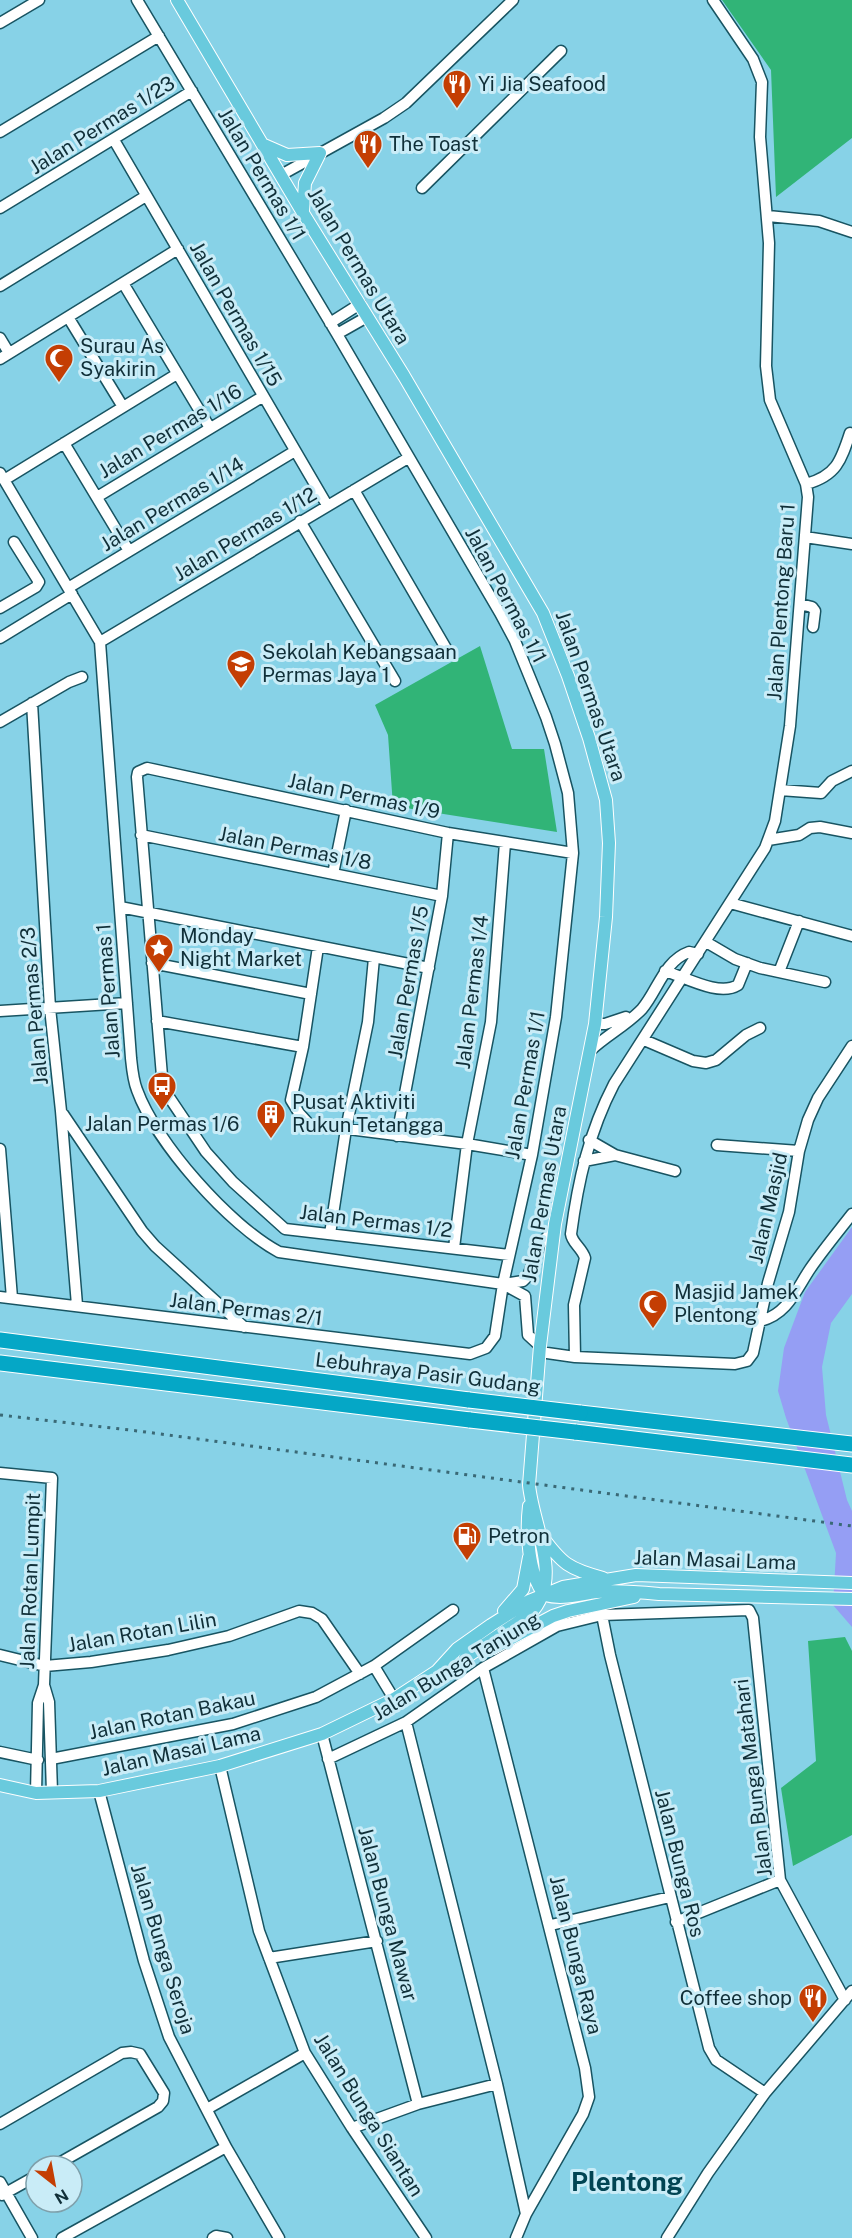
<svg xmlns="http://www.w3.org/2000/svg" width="852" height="2238" viewBox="0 0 852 2238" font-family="'Public Sans',sans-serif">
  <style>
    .green { fill: #31b477 }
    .water { fill: #959ef4 }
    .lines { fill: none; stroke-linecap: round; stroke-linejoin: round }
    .minor-casing { stroke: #185462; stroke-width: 13 }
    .major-casing { stroke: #fff; stroke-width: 14 }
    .highway-casing { stroke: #fff; stroke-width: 17 }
    .minor { stroke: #fff; stroke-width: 10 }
    .major { stroke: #69cadd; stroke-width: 12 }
    .highway { stroke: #05a7c6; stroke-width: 15 }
    .rail { stroke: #3a6976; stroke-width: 3; stroke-dasharray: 3 6; stroke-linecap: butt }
    .highway-bridge-casing { stroke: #fff; stroke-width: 17; stroke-linecap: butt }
    .highway-bridge { stroke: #05a7c6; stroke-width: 15 }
    .labels { text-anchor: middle; stroke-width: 6; stroke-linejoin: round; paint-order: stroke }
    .poi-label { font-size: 20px; fill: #102f38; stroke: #c9ecf7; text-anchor: start }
    .street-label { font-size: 20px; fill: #102f38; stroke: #c9ecf7 }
    .district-label { font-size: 26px; font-weight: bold; fill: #014453; stroke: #c9ecf7 }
  </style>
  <rect width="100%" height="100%" fill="#87d2e7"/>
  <!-- green -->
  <path class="green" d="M722,0H852V138L776,197L771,70Z
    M480,646L512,749H544L557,832L393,806L388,735L375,705Z
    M845,1637L852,1651V1835L793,1866L781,1788L816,1761L808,1641Z"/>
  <!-- water -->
  <path class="water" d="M852,1227V1294L831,1323L822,1367L826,1415L847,1500L852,1511V1627L833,1605L836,1553L786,1418L778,1391L784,1348L805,1292Z"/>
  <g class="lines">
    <!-- minor casing -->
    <g class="minor-casing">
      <path id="minor" d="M0,23L39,0
        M0,132L159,36
        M114,140L327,505
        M281,175L384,118L406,103L513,0
        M422,188L561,51
        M0,208L192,91
        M768,216L819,221L852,232
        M123,283L210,428
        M0,286L146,196
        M68,317L123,407
        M330,323L360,304
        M337,334L367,317
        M0,338L9,353
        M0,359L178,249
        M64,443L129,551
        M0,473L100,642L131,1058C132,1068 133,1080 137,1090C156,1143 230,1226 279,1252L503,1284L523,1281L528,1276L540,1244L554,1230
        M4,480L177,374
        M806,484C836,476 841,461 850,433L852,434
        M354,490L447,650
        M97,497L262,397
        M300,521L395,681
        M805,537L852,544
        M68,588L295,451
        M800,604L812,607L815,611L813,627
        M0,608L36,587L39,582L14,542
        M0,638L72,594
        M100,642L408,458
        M32,703L50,1008L61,1111L77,1305
        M0,722L69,682L82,677
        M780,790L821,793L832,781L852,771
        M141,835L442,896
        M768,840L799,835L810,828L820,827L852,833
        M333,874L346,810
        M730,903L852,936
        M120,907L429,968
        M706,942L735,959L760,968L825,982
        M318,947L303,1047L291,1100L299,1113L309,1124L467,1144L532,1155
        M152,963L311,994
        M665,971C685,977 719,997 738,985L747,963
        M779,972L799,921
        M0,1011L127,1003
        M157,1021L303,1047
        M595,1024H605L626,1017
        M644,1040L693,1061L706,1063L716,1060L746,1035L760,1028
        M591,1050C607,1035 627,1025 642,1009C658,990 664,961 689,952L698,954
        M63,1114L142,1231L155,1246L244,1327
        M397,1136L442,896L448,833
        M589,1140L615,1155L675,1171
        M717,1145L799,1151
        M0,1149L12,1298
        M584,1161L615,1155
        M330,1234L346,1129L368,1022L374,958
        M454,1248L467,1144L491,1022L505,843
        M509,1255L285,1229L233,1182L206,1152L163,1088L137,777L138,772L147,768L448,833L573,853
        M503,1284L525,1296L528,1335L540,1346
        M0,1297L470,1354L486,1348L495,1336L503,1284L532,1155L556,1017L573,853L568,793L555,744L546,717L515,641L500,613L337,334L137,0
        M760,1321C787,1315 796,1290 810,1269C823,1250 838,1232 852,1214
        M540,1352L575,1357L735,1364L747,1361L753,1353L768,1283L789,1212L799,1151L808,1120L818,1098L852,1046
        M575,1357L574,1305L585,1258C582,1248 572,1243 571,1234C578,1181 589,1132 614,1084L765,848L775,821L790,726L808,497L806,484L770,400L766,366L769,243L760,137L762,82L753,59L713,0
        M0,1473L52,1478L44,1685L38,1703L36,1793
        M602,1615L610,1655L709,2048L716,2060L765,2093
        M0,1655L45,1666L91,1662L168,1650L229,1636L299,1611L312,1613L322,1619L360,1674
        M374,1666L394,1699
        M483,1668L585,2068L589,2097L583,2114L526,2214L516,2238
        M44,1685L49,1702L52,1792
        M406,1722L497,2084L526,2214
        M322,1734L418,2104
        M0,1752L38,1760
        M51,1759L233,1724L316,1697L374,1666L453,1610
        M328,1759L406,1722L483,1668L557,1626L602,1615L749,1610L753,1618L780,1880L845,2000
        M220,1766L259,1931L305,2053L352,2128L426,2238
        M99,1791L144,1961L169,2037L226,2147L279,2238
        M676,1922L780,1880
        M551,1925L670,1897
        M269,1958L377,1941
        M207,2109L305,2053
        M0,2124L122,2053L131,2052L140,2054L164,2093L163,2101L158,2107L54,2166
        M352,2128L418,2104L497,2084
        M0,2182L32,2238
        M2,2195L36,2176
        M62,2238L226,2147
        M213,2238L216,2236L227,2238
        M667,2238L708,2173L765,2093L852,1991"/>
    </g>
    <!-- major casing -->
    <g class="major-casing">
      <path id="major" d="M177,0L303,213L404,376L543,613L568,676L589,738L606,800L609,843L606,917L595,1024L555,1224L540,1346L529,1485C533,1527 564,1579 530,1614L465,1658
        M264,145L287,155L320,153
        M303,211L305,183L320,153
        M529,1506C526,1531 528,1574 544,1594
        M541,1535C562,1564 569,1569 603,1578
        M545,1595C563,1600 579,1594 597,1592C617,1590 638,1592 659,1594L852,1599
        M504,1611L523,1589L529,1557
        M493,1648L553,1616L568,1611L634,1597
        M0,1785L36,1793L99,1791L220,1766L322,1734L394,1699L437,1671L457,1649L491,1625L529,1601L563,1587L636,1575L852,1583"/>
    </g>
    <!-- highway casing -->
    <g class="highway-casing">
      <path id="highway" d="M0,1340L469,1400
        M0,1363L470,1420
        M580,1413L852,1444
        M575,1432L852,1465"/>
    </g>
    <!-- minor -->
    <use href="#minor" class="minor"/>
    <!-- major -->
    <use href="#major" class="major"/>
    <!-- highway -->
    <use href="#highway" class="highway"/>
    <!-- rail -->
    <path class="rail" d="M0,1415L138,1431L852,1526"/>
    <!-- highway-bridge casing -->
    <g class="highway-bridge-casing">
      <path id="highway-bridge" d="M469,1400L580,1413
        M470,1420L575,1432"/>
    </g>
    <!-- highway-bridge -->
    <use href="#highway-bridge" class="highway-bridge"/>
  </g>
  <!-- icons -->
  <defs>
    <g id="restaurant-pin" transform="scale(1.5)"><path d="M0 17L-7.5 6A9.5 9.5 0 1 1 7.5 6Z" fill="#c43e03" stroke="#c9ecf7"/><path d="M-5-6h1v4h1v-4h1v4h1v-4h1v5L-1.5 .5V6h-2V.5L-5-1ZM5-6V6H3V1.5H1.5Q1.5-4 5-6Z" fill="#fff"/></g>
    <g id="mosque-pin" transform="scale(1.5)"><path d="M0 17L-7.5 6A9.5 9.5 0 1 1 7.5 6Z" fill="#c43e03" stroke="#c9ecf7"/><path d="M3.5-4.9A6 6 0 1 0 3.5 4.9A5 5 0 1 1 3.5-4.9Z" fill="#fff"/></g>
    <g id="school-pin" transform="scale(1.5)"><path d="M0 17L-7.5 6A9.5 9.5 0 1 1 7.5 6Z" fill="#c43e03" stroke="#c9ecf7"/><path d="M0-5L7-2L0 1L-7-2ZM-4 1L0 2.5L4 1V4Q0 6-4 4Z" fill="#fff"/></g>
    <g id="sight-pin" transform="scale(1.5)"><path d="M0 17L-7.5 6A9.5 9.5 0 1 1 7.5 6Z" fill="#c43e03" stroke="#c9ecf7"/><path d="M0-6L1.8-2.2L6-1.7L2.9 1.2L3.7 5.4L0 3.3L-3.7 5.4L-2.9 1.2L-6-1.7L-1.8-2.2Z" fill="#fff"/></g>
    <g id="bus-pin" transform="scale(1.5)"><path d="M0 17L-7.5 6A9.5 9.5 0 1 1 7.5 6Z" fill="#c43e03" stroke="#c9ecf7"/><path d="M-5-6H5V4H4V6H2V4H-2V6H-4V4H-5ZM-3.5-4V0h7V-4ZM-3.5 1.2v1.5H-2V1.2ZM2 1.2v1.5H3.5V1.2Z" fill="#fff"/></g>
    <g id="building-pin" transform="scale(1.5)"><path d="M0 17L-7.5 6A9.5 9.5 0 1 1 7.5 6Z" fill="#c43e03" stroke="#c9ecf7"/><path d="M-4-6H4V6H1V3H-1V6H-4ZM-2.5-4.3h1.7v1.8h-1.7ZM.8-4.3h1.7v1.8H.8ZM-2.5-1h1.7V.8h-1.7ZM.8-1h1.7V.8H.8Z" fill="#fff"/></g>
    <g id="fuel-pin" transform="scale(1.5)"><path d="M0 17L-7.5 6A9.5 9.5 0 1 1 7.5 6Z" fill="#c43e03" stroke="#c9ecf7"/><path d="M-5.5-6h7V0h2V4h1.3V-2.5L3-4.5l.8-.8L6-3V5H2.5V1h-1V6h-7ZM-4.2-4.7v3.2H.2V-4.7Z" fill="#fff"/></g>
  </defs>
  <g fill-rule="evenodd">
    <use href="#restaurant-pin" x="457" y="84"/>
    <use href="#restaurant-pin" x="368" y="144"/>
    <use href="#mosque-pin" x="59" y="358"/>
    <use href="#school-pin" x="241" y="664"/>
    <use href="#sight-pin" x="159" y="948"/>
    <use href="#bus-pin" x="162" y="1086"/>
    <use href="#building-pin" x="271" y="1114"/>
    <use href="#mosque-pin" x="653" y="1304"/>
    <use href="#fuel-pin" x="467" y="1536"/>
    <use href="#restaurant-pin" x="813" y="1998"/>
  </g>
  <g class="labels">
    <!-- poi labels -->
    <g class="poi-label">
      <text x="478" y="91">Yi Jia Seafood</text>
      <text x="389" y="151">The Toast</text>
      <text x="80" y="353">Surau As<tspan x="80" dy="23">Syakirin</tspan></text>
      <text x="262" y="659">Sekolah Kebangsaan<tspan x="262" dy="23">Permas Jaya 1</tspan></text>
      <text x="180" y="943">Monday<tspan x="180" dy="23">Night Market</tspan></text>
      <text x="292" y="1109">Pusat Aktiviti<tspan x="292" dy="23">Rukun Tetangga</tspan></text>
      <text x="162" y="1131" text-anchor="middle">Jalan Permas 1/6</text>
      <text x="674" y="1299">Masjid Jamek<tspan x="674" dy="23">Plentong</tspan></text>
      <text x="488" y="1543">Petron</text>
      <text x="792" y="2005" text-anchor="end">Coffee shop</text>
    </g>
    <!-- street labels -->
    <g class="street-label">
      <text transform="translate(102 125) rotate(-32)" y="7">Jalan Permas 1/23</text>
      <text transform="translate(262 174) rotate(59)" y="7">Jalan Permas 1/1</text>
      <text transform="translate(359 266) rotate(59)" y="7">Jalan Permas Utara</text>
      <text transform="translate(236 314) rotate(60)" y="7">Jalan Permas 1/15</text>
      <text transform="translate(170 431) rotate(-31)" y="7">Jalan Permas 1/16</text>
      <text transform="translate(172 504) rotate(-31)" y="7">Jalan Permas 1/14</text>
      <text transform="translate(245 534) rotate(-31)" y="7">Jalan Permas 1/12</text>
      <text transform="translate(506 595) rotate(62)" y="7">Jalan Permas 1/1</text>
      <text transform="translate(781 602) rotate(-86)" y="7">Jalan Plentong Baru 1</text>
      <text transform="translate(591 696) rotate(71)" y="7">Jalan Permas Utara</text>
      <text transform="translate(364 796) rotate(12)" y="7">Jalan Permas 1/9</text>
      <text transform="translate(295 848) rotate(11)" y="7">Jalan Permas 1/8</text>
      <text transform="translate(408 982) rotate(-80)" y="7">Jalan Permas 1/5</text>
      <text transform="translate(108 991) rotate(-94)" y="7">Jalan Permas 1</text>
      <text transform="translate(472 992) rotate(-83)" y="7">Jalan Permas 1/4</text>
      <text transform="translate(34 1006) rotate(-95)" y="7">Jalan Permas 2/3</text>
      <text transform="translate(525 1085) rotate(-80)" y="7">Jalan Permas 1/1</text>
      <text transform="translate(544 1194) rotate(-80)" y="7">Jalan Permas Utara</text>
      <text transform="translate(768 1208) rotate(-77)" y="7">Jalan Masjid</text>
      <text transform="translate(376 1221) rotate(7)" y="7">Jalan Permas 1/2</text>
      <text transform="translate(246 1309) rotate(7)" y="7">Jalan Permas 2/1</text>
      <text transform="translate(428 1373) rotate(7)" y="7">Lebuhraya Pasir Gudang</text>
      <text transform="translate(715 1560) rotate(2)" y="7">Jalan Masai Lama</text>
      <text transform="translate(30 1581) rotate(-88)" y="7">Jalan Rotan Lumpit</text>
      <text transform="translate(142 1632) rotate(-10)" y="7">Jalan Rotan Lilin</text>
      <text transform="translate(456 1666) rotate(-31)" y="7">Jalan Bunga Tanjung</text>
      <text transform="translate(172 1715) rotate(-12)" y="7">Jalan Rotan Bakau</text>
      <text transform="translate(181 1751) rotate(-13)" y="7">Jalan Masai Lama</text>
      <text transform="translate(753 1778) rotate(-97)" y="7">Jalan Bunga Matahari</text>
      <text transform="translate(680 1863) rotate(76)" y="7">Jalan Bunga Ros</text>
      <text transform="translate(388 1914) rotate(75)" y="7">Jalan Bunga Mawar</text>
      <text transform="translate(163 1949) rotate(73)" y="7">Jalan Bunga Seroja</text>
      <text transform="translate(576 1955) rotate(76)" y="7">Jalan Bunga Raya</text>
      <text transform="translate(369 2115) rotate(58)" y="7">Jalan Bunga Siantan</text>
    </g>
    <!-- district labels -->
    <g class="district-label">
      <text x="627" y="2191">Plentong</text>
    </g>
  </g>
  <!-- north arrow -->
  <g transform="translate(54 2184) rotate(149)"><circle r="28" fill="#c9ecf7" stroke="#7fa0ab" stroke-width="1.5"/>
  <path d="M0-4.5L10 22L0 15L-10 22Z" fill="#c43e03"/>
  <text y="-9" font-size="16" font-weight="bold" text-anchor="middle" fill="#102f38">N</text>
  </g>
</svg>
